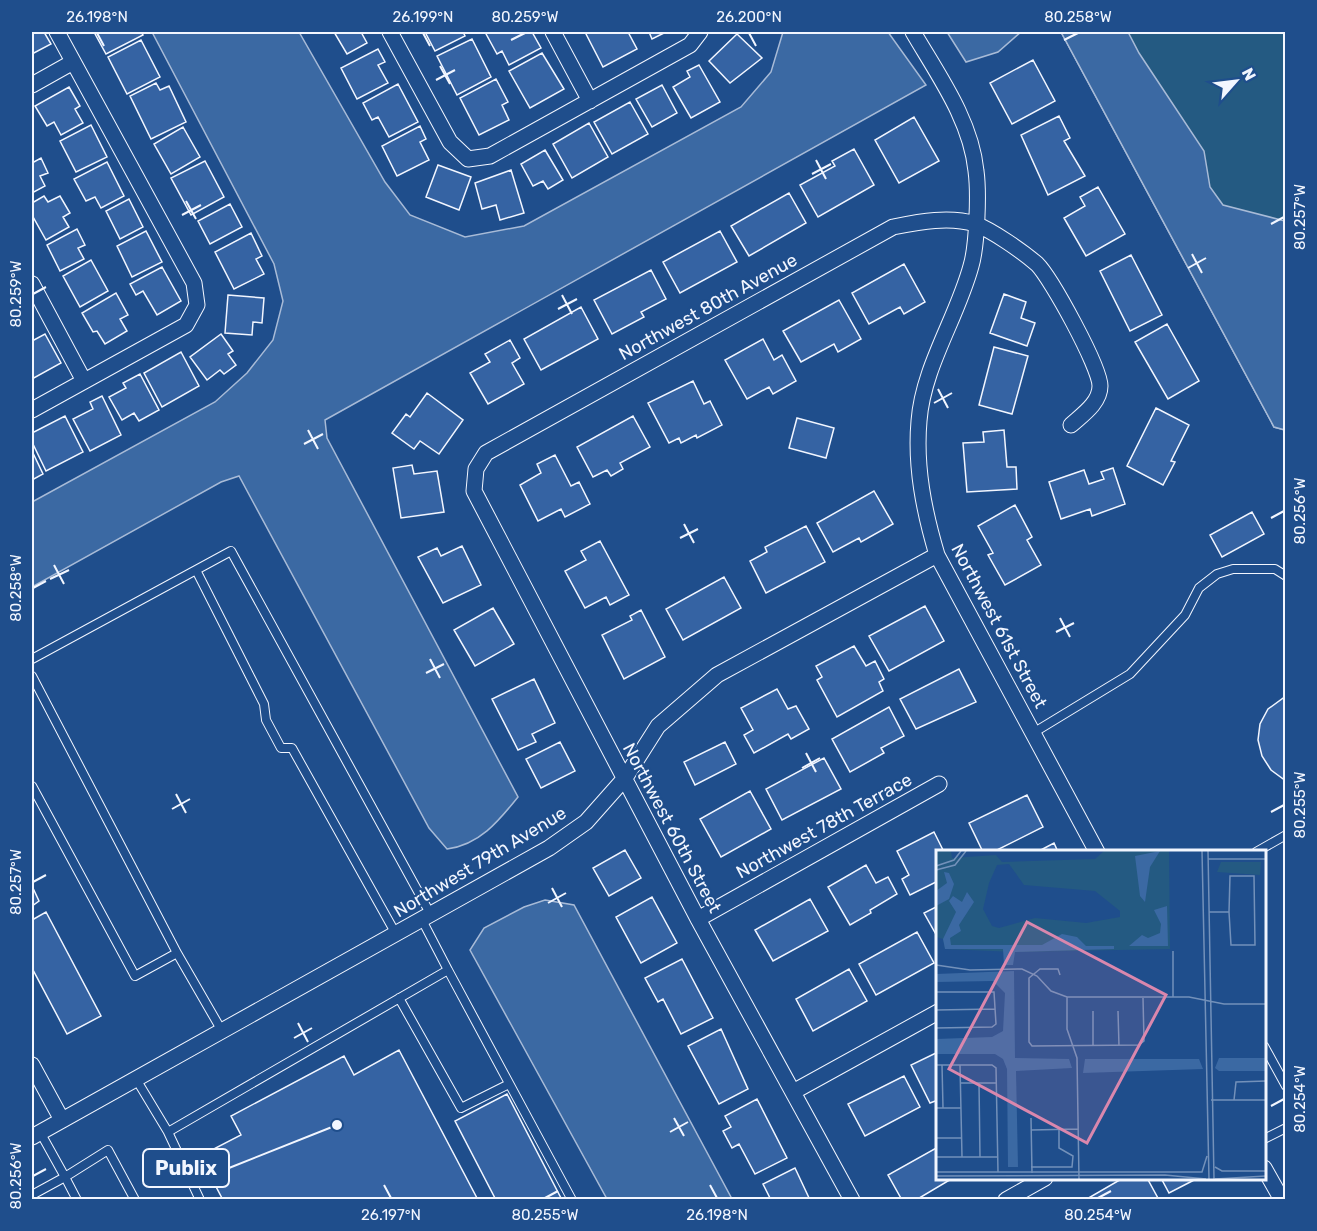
<svg xmlns="http://www.w3.org/2000/svg" width="1317" height="1231" viewBox="0 0 1317 1231" font-family="Rubik,sans-serif">
  <style>
    .green { fill: #245a82; stroke: #a8bbd7; stroke-width: 1.5 }
    .water { fill: #3b69a3; stroke: #a8bbd7; stroke-width: 1.5 }
    .building { fill: #3563a3; stroke: #f2f6ff; stroke-width: 1.5 }
    .lines { fill: none; stroke-linecap: round; stroke-linejoin: round }
    .service-casing { stroke: #f2f6ff; stroke-width: 10 }
    .minor-casing { stroke: #f2f6ff; stroke-width: 17 }
    .service { stroke: #1f4e8c; stroke-width: 8 }
    .minor { stroke: #1f4e8c; stroke-width: 15 }
    .ticks { fill: none; stroke: #f2f6ff; stroke-width: 2 }
    .labels { text-anchor: middle; stroke-width: 4.5; stroke-linejoin: round; paint-order: stroke }
    .street-label { font-size: 18px; fill: #f2f6ff; stroke: #1f4e8c }
    .inset-road { fill: none; stroke: #7391ba; stroke-width: 1.5 }
    .view { fill: #da87ad; fill-opacity: 0.15; stroke: #da87ad; stroke-width: 3 }
    .inset-edge { fill: none; stroke: #f2f6ff; stroke-width: 3 }
    .leader { fill: none; stroke: #f2f6ff; stroke-width: 2 }
    .callout-dot { fill: #f2f6ff; stroke: #1f4e8c; stroke-width: 2 }
    .callout { fill: #1f4e8c; stroke: #f2f6ff; stroke-width: 2 }
    .callout-label { font-size: 20px; text-anchor: middle; font-weight: bold; fill: #f2f6ff }
    .neatline { fill: none; stroke: #f2f6ff; stroke-width: 2 }
    .ticks-label { font-size: 15px; text-anchor: middle; fill: #f2f6ff }
  </style>
  <rect width="100%" height="100%" fill="#1f4e8c"/>
  <!-- green -->
  <path class="green" d="M1061,32H1285V430L1274,427Z"/>
  <!-- water -->
  <path class="water" d="M152,32H299L385,182L410,215L465,237L524,226L741,107L771,72L783,32H888L926,85L325,420L327,438L518,797C498,822 479,845 447,849L429,828L239,476L221,482L32,587V502L215,402L247,373L273,340L283,301L274,264Z
    M947,32H1021L998,52L966,62Z
    M1061,32H1128L1139,53L1204,151L1210,187L1223,205L1285,221V430L1274,427Z
    M545,900L574,905L732,1199H607L470,950L484,928L524,907Z"/>
  <!-- building -->
  <path class="building" d="M32,32H44L51,44L32,54Z
    M94,32H141L143,35L106,54Z
    M334,32H361L367,43L347,54Z
    M425,32H463L465,36L435,51Z
    M485,32H532L541,48L509,65L502,51L497,54Z
    M585,32H628L637,49L603,67Z
    M649,32H666L652,39Z
    M737,34L762,58L730,83L709,61Z
    M472,39L491,77L457,95L437,56Z
    M141,40L160,77L127,94L108,57Z
    M378,49L385,62L378,65L388,83L357,99L341,68Z
    M542,53L564,89L530,108L509,71Z
    M1033,60L1055,101L1012,124L990,83Z
    M699,65L720,102L691,118L673,87L690,77L687,71Z
    M496,79L508,102L502,105L509,120L479,135L460,98Z
    M156,83L160,90L169,86L186,122L151,139L130,96Z
    M398,84L418,122L389,137L378,117L372,120L363,103Z
    M662,85L677,113L652,127L636,99Z
    M69,87L80,106L75,109L83,123L61,135L54,122L47,126L35,106Z
    M630,102L648,134L612,154L594,122Z
    M1059,116L1070,138L1064,141L1085,176L1048,195L1021,135Z
    M914,117L939,161L899,183L875,140Z
    M589,123L608,157L572,178L553,144Z
    M91,125L107,157L76,172L60,141Z
    M420,126L426,139L420,142L429,160L397,176L382,146Z
    M183,127L200,157L171,174L154,144Z
    M854,149L874,185L818,217L800,185L835,166L832,161Z
    M545,150L563,180L548,189L543,181L533,186L521,164Z
    M41,158L48,173L40,176L45,186L32,193V163Z
    M205,161L224,197L191,215L171,178Z
    M107,162L124,196L101,208L95,197L86,201L74,179Z
    M438,165L471,177L459,210L426,197Z
    M511,170L524,213L500,220L496,205L482,209L475,183Z
    M1098,187L1125,234L1086,256L1064,218L1085,206L1080,197Z
    M789,193L806,223L749,256L731,226Z
    M44,196L48,202L60,196L70,213L63,217L69,227L46,240L32,215V203Z
    M129,199L143,227L120,239L106,211Z
    M230,204L242,227L210,244L198,221Z
    M77,229L85,245L78,248L84,259L60,271L47,245Z
    M146,231L162,262L132,277L117,246Z
    M720,231L737,262L680,293L663,262Z
    M251,233L262,256L256,259L264,274L234,289L215,252Z
    M1131,255L1162,315L1130,331L1100,271Z
    M91,260L108,291L80,307L63,276Z
    M904,264L925,302L904,314L900,307L869,324L852,293Z
    M162,267L181,301L157,315L143,291L136,295L130,284Z
    M651,270L666,299L641,312L644,317L612,334L594,300Z
    M116,293L128,315L120,319L127,331L105,344L97,331L93,332L82,313Z
    M1004,294L1026,302L1021,318L1035,323L1027,346L990,333Z
    M228,295L264,298L262,323L253,322L252,335L225,333Z
    M839,300L861,339L838,352L834,344L801,362L783,331Z
    M581,307L598,339L541,370L524,339Z
    M1167,324L1199,381L1168,399L1135,342Z
    M45,334L61,363L32,379V341Z
    M221,334L233,351L228,354L236,365L224,374L220,370L207,380L190,357Z
    M763,339L774,360L782,355L796,381L773,394L769,387L747,399L725,360Z
    M510,340L520,358L512,363L524,384L488,404L470,373L490,362L485,354Z
    M994,347L1028,356L1012,414L979,405Z
    M181,352L199,386L162,407L144,373Z
    M140,374L159,410L139,421L134,413L122,420L109,397L126,388L123,383Z
    M693,381L704,404L710,401L722,425L697,438L696,435L681,443L679,438L669,443L648,403Z
    M427,393L463,420L439,454L420,441L414,449L392,433L406,414L410,417Z
    M102,396L121,435L90,451L73,419L93,409L90,402Z
    M1156,408L1189,425L1171,461L1175,462L1163,485L1127,466Z
    M65,416L83,452L46,471L32,442V433Z
    M633,416L650,447L620,463L623,469L611,476L607,470L593,477L577,447Z
    M797,418L834,428L826,458L789,448Z
    M1004,430L1007,467H1016L1017,489L967,492L963,443L984,442L983,432Z
    M32,451L43,474L32,480Z
    M555,455L571,486L579,482L590,504L565,517L561,509L538,521L520,485L541,473L537,464Z
    M412,465L414,474L437,471L444,512L401,518L393,468Z
    M1113,468L1125,504L1092,516L1090,509L1061,519L1049,482L1084,470L1089,484L1104,479L1101,472Z
    M874,491L893,524L861,542L859,538L833,552L817,523Z
    M1015,505L1032,537L1027,540L1041,565L1005,585L988,555L993,553L978,526Z
    M1252,512L1264,534L1222,557L1210,535Z
    M806,526L825,562L766,593L750,561L767,552L765,547Z
    M600,541L629,595L610,605L606,597L585,608L565,571L586,560L581,551Z
    M462,546L481,585L443,603L418,557L437,548L441,556Z
    M724,577L741,608L683,640L666,609Z
    M925,606L944,641L889,671L869,636Z
    M493,608L514,644L475,666L454,630Z
    M641,610L665,657L624,679L602,635L632,620L630,616Z
    M854,646L866,666L875,661L884,679L879,682L883,691L837,717L817,680L822,677L816,666Z
    M959,669L976,702L916,729L900,699Z
    M534,679L555,723L532,734L536,742L518,750L492,699Z
    M777,689L788,709L796,706L809,729L791,739L788,734L754,753L744,735L753,730L741,708Z
    M1286,696V781L1271,770L1262,756L1258,740L1260,724L1268,709Z
    M889,707L904,736L881,748L884,753L850,772L832,739Z
    M560,742L575,771L541,788L526,759Z
    M725,742L736,764L695,785L684,762Z
    M824,758L841,789L782,820L766,789Z
    M750,791L771,829L721,857L700,819Z
    M1027,795L1043,827L993,852H983L969,823Z
    M934,832L944,852H938V881L910,895L902,879L909,875L897,851Z
    M1054,843L1058,852H1037Z
    M625,850L641,878L609,896L593,868Z
    M866,865L876,883L888,877L897,894L870,910L871,913L850,925L828,887Z
    M32,886L39,901L32,906Z
    M652,897L677,943L641,963L616,917Z
    M810,899L828,931L773,961L755,930Z
    M938,906V938L924,913Z
    M46,912L101,1016L67,1034L32,968V920Z
    M917,932L934,963L876,995L859,964Z
    M682,959L713,1018L681,1034L663,999L658,1002L645,978Z
    M849,969L867,1001L813,1031L796,999Z
    M721,1029L748,1089L719,1104L688,1046Z
    M399,1050L478,1200H223L200,1156L241,1135L231,1116L344,1056L354,1075Z
    M938,1052V1100L930,1103L911,1065Z
    M904,1076L920,1107L865,1136L848,1104Z
    M507,1094L562,1200H496L455,1121Z
    M757,1099L787,1158L755,1174L739,1144L732,1148L723,1131L731,1127L725,1116Z
    M938,1147V1178H953L916,1200H902L888,1175Z
    M795,1168L810,1200H771L763,1184Z
    M1123,1178H1147L1159,1200H1085Z
    M1161,1178H1198L1169,1193Z"/>
  <g class="lines">
    <!-- service casing -->
    <g class="service-casing">
      <path id="service" d="M196,570L264,704L266,720L281,748H292L396,934
        M32,659L231,551L431,915
        M32,676L177,953
        M1033,733L1130,674L1185,615L1199,588L1217,574L1233,569H1275L1286,576
        M32,786L135,976L177,953L222,1031
        M1256,852L1286,835
        M448,970L572,1200
        M399,998L461,1108L509,1084
        M1264,1046L1286,1086
        M136,1079L168,1132L448,970L422,920
        M40,1132L65,1177L108,1150L135,1200
        M168,1132L200,1200
        M1264,1139L1286,1128
        M32,1195L65,1177L77,1200"/>
    </g>
    <!-- minor casing -->
    <g class="minor-casing">
      <path id="minor" d="M390,32L450,142L468,159L490,156L690,45L700,32
        M553,32L590,101
        M913,32C938,75 971,120 976,171C979,193 977,246 971,266C957,318 923,367 919,421C915,467 924,511 937,555L1097,852
        M32,85L73,62
        M32,284L84,381
        M32,410L186,325L197,305L194,283L57,32
        M698,919L939,784
        M32,1065L62,1120
        M793,1092L938,1012
        M32,1137L549,848L586,822L625,778L658,726L717,675L937,555
        M1264,1168L1282,1200
        M852,1200L698,919L474,491L476,469L486,453L893,227C919,222 949,216 975,224C992,230 1023,252 1037,264C1051,278 1100,367 1100,386C1100,403 1082,415 1071,425
        M1006,1200L1045,1178"/>
    </g>
    <!-- service -->
    <use href="#service" class="service"/>
    <!-- minor -->
    <use href="#minor" class="minor"/>
  </g>
  <!-- ticks -->
  <path class="ticks" d="M97,33L104,46M423,33L430,46M749,33L756,46M511,40L525,33M1064,40L1078,33M440,66L450,84M436,80L455,70M816,160L826,179M812,174L831,164M186,201L196,219M182,215L201,205M1271,224L1284,217M1192,254L1202,273M1188,268L1206,258M33,294L46,287M562,295L572,314M558,309L577,299M938,389L948,408M934,403L952,393M308,430L318,449M304,444L323,434M1271,518L1284,511M684,524L694,543M680,538L698,529M54,565L64,584M50,579L69,570M33,588L46,581M1060,618L1070,637M1056,632L1074,623M430,659L440,678M426,673L444,664M806,753L816,772M802,768L820,758M176,794L186,813M172,809L190,799M1271,812L1284,805M33,882L46,875M552,888L562,907M548,903L566,893M298,1023L308,1042M294,1038L312,1028M1271,1106L1284,1099M674,1118L684,1136M670,1132L688,1122M33,1176L46,1169M384,1185L391,1198M710,1185L717,1198M545,1198L558,1191M1098,1198L1111,1191"/>
  <g class="labels">
    <!-- street labels -->
    <g class="street-label">
      <text transform="translate(708 307) rotate(-29)" y="6">Northwest 80th Avenue</text>
      <text transform="translate(999 626) rotate(62)" y="6">Northwest 61st Street</text>
      <text transform="translate(824 826) rotate(-29)" y="6">Northwest 78th Terrace</text>
      <text transform="translate(672 828) rotate(62)" y="6">Northwest 60th Street</text>
      <text transform="translate(480 862) rotate(-31)" y="6">Northwest 79th Avenue</text>
    </g>
  </g>
  <!-- overview -->
  <g transform="translate(936 850)">
    <rect width="330" height="330" fill="#1f4e8c"/>
    <path d="M0,1H15L16,8L60,5L66,12L159,9L168,1H233L234,99L79,102L9,99L7,89L0,87ZM73,14L88,35L159,41L184,61V67L150,73L99,68L63,78L56,76L47,59L53,33L61,15ZM285,12H325L324,25L281,22Z" fill="#245a82" fill-rule="evenodd"/>
    <path d="M224,1L214,17L209,52L204,46L199,6ZM8,22L13,23L18,34L13,49L0,56V41L11,33ZM31,42L38,52L23,75L25,81L14,88L15,95H106L126,84L141,87L150,96H178V99L79,102L77,115H68L67,99H9L7,89L20,62L13,51L17,46L26,52ZM231,56L232,96H193L206,85L212,88L224,83L225,74L218,60ZM78,121L79,208L133,209L136,218L80,221L82,317H72L71,219L67,209L59,204H0V189L56,187L67,181L69,143L57,131L0,132V124ZM283,208H330V221H283L279,218ZM149,209H263L267,219L147,223Z" fill="#3b69a3"/>
    <path class="inset-road" d="M266,1L273,329M272,1L278,329M272,9H330M0,16L18,10L25,1M0,20L19,15L30,1M273,62H293L295,95H319L318,26H294L293,62M237,101V147M0,115L34,120L86,119L101,126L115,141L131,147H253L288,154H330M124,125L122,119H104L93,128V192L96,196L203,195L208,191L207,148M0,142H58L60,174L56,177L0,178M131,147V179L141,208L143,329M0,160L59,159M157,161V195M182,161L183,196M0,215H56L60,218L62,322M6,215L7,258M24,215L26,307M24,233H61M43,233L44,307M275,250H330M298,250L300,232L330,231M0,258H25M95,268L96,323M95,280L142,279M0,288H25M0,307H62M95,317H136L137,306L123,298V280M279,317L286,321H330M0,322H266L271,306M0,326L229,325L270,329M279,329L330,326"/>
    <path class="view" d="M91,72L230,145L151,293L13,219Z"/>
    <rect width="330" height="330" class="inset-edge"/>
  </g>
  <!-- callouts -->
  <path class="leader" d="M337 1125L229 1168"/>
  <circle class="callout-dot" cx="337" cy="1125" r="6"/>
  <rect class="callout" x="143" y="1149" width="86" height="38" rx="6"/>
  <g class="callout-label">
    <text x="186" y="1175">Publix</text>
  </g>
  <!-- border -->
  <rect width="1317" height="1231" fill="none" stroke="#1f4e8c" stroke-width="66"/>
  <!-- north arrow -->
  <g transform="translate(1236 81) rotate(62)" stroke="#1f4e8c" stroke-width="4.5" paint-order="stroke">
  <path d="M0-4.5L10 22L0 15L-10 22Z" fill="#f2f6ff"/>
  <text y="-9" font-size="16" font-weight="bold" text-anchor="middle" fill="#f2f6ff">N</text>
  </g>
  <rect x="33" y="33" width="1251" height="1165" class="neatline"/>
  <g class="ticks-label">
    <text x="97" y="22">26.198°N</text>
    <text x="423" y="22">26.199°N</text>
    <text x="525" y="22">80.259°W</text>
    <text x="749" y="22">26.200°N</text>
    <text x="1078" y="22">80.258°W</text>
    <text transform="translate(1300 217) rotate(-90)" y="5">80.257°W</text>
    <text transform="translate(16 294) rotate(-90)" y="5">80.259°W</text>
    <text transform="translate(1300 511) rotate(-90)" y="5">80.256°W</text>
    <text transform="translate(16 588) rotate(-90)" y="5">80.258°W</text>
    <text transform="translate(1300 805) rotate(-90)" y="5">80.255°W</text>
    <text transform="translate(16 882) rotate(-90)" y="5">80.257°W</text>
    <text transform="translate(1300 1099) rotate(-90)" y="5">80.254°W</text>
    <text transform="translate(16 1176) rotate(-90)" y="5">80.256°W</text>
    <text x="391" y="1220">26.197°N</text>
    <text x="545" y="1220">80.255°W</text>
    <text x="717" y="1220">26.198°N</text>
    <text x="1098" y="1220">80.254°W</text>
  </g>
</svg>
